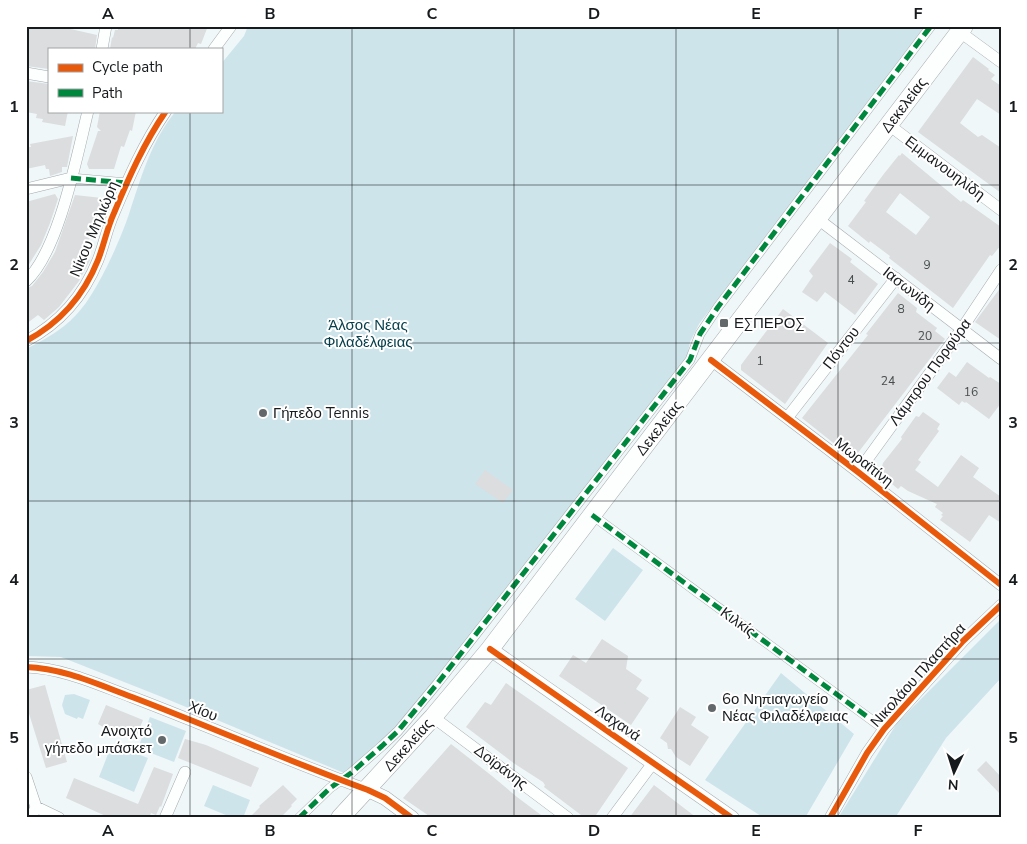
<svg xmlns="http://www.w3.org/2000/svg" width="1027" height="844" viewBox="0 0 1027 844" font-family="'Nunito Sans',sans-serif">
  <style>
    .green { fill: #cee4eb }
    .building { fill: #dbddde; fill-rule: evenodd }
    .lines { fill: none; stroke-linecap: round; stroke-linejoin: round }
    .pedestrian-casing { stroke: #a5abad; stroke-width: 10 }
    .minor-casing { stroke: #a5abad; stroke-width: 12 }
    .tertiary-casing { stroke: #a5abad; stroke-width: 15 }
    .primary-casing { stroke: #a5abad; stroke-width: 19 }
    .pedestrian { stroke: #fdfefe; stroke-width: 9 }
    .minor { stroke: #fdfefe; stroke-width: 11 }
    .tertiary { stroke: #fdfefe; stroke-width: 14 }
    .primary { stroke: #fdfefe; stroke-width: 18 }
    .quiet { stroke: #00873e; stroke-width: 5; stroke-dasharray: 10 5; stroke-linecap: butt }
    .cycleway-casing { stroke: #fff; stroke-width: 9 }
    .cycleway { stroke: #e8590c; stroke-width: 6 }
    .grid { fill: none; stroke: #171b1d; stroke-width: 1; stroke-opacity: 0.55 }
    .poi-dot { fill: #63686a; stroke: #fff; stroke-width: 2 }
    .labels { text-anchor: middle; stroke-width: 4; stroke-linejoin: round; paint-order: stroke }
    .number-label { font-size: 12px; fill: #484c4d }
    .street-label { font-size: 15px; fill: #171b1d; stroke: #fff }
    .poi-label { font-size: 15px; fill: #171b1d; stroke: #fff; text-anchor: start }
    .park-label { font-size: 15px; fill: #043d4a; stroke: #fff }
    .neatline { fill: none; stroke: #171b1d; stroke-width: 2 }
    .grid-label { font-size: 16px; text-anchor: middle; font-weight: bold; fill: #171b1d }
  </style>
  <rect width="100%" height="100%" fill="#eff7f9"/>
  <!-- green -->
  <path class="green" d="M248,26H925L699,324L690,342L687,358L473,634L404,719L387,736L344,773L162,697L61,657L26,656V349C44,340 62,330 76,315C96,295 120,241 129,214C141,178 151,141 176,111H221V64L244,36Z
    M613,548L643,570L605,621L575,599Z
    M1001,619V678L946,738L895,818H838L897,723Z
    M781,673L854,734L805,818H764L705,780Z
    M74,694L90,700L83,719L78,717L77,719L65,714L62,705L65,695Z
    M150,717L186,731L174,762L138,748Z
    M112,744L148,758L134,792L99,777Z
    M213,785L250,800L243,818H233L204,806Z"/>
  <!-- building -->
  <path class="building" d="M26,26H57L97,35L95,49H49V69L26,66Z
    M118,26H208L201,44L198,43L195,49H110L112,37L113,38L115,30H118Z
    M973,57L989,69L988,70L995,75L991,79L1001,86V115L977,99L960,123L978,137L982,135L1001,148V193L918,132Z
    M26,81L49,84V111H68L65,126L42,122L43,119L36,118L37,114L26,112Z
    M100,111H136L132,131L130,130L124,147L121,146L114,169H89L87,164L98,131H101L97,127Z
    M73,136L67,167H62V172L50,176L49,169H46L45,165L26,169V147H31L30,144Z
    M902,153L961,202L963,200L1001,227V245L992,256L990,255L953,308L889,258L890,256L870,241L869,243L848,226L866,202L864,201L883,175L899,155L900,156ZM900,193L930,217L916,235L886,212Z
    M55,194L58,199L50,223L41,245L26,269V202Z
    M75,195L102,198L101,210L95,234H91L83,257L90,260L79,281L59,307L44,320L38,315L26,324V288L32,286L43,272L55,252Z
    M830,243L852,259L850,262L878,284L855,315L825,292L817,302L802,292L813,276L809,271Z
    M1001,287V340L975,322Z
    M898,293L917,308L916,312L937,328L935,331L945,339L854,458L852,456L851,457L802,418L868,335L866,334Z
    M783,309L828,343L785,404L741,370V365Z
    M967,362L989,378L990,377L1001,384V403L989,419L966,402L965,403L962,401L959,405L937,388L949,372L956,377Z
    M923,412L940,424L937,429L939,431L918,460L921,462L915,470L938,487L961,455L979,468L973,477L1001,497V523L989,515L970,542L940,520L943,516L941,515L943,513L935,507L937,504L908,491L901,486L898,489L880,474L883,463L902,439L901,437L916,416L919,417Z
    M485,470L513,490L503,503L475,484Z
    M602,639L628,656L626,669L642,680L636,689L649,698L631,725L559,676L573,655L586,663Z
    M506,683L628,768L594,818H585L544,787L545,785L543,782L515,764L466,727L485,702L491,705Z
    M45,685L67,762L46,768L26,704V690Z
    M106,705L143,720L135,739L105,728L98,724Z
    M680,707L696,717L691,725L709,737L690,766L676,757L671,749H668L667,743L660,738Z
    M185,739L206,745L259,768L251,787L178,758Z
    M451,744L492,776L517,797L545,818H432L403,798Z
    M986,761L1001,777V795L977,770Z
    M154,767L173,774L161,807L160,806L156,815L151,813L149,818H110L66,798L74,778L138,804Z
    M283,785L297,799L291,805L292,806L280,818H249L260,807L259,806Z
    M654,785L697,818H629Z"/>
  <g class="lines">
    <!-- pedestrian casing -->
    <g class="pedestrian-casing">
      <path id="pedestrian" d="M71,178L127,183
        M592,515L884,729
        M299,818L330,788L351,773L382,746L398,731L437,684L690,360L700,334L718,307L931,26"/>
    </g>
    <!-- minor casing -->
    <g class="minor-casing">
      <path id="minor" d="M960,32L1001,62
        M102,49L106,26
        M214,49L231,26
        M26,73L49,77
        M889,125L1001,210
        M26,189L71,178
        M818,219L1001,359
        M26,281C59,251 77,155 88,111
        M26,341C60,323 84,295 98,260C104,245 107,228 114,213C129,177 144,143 166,111
        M711,360L858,472L1001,585
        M787,418L896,278
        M858,472L961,330L1001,270
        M26,667C63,668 99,685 132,697C211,727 288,761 368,790
        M433,717L568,818
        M26,777L36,807L31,818
        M36,807L59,818
        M165,818L185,772
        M612,818L653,763
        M830,818L867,753L884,729L963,641L1001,605"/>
    </g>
    <!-- tertiary casing -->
    <g class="tertiary-casing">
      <path id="tertiary" d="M490,649L732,818
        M368,790L385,798L412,818"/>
    </g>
    <!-- primary casing -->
    <g class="primary-casing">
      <path id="primary" d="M340,818L433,717L490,649L964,26"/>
    </g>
    <!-- pedestrian -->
    <use href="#pedestrian" class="pedestrian"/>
    <!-- minor -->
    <use href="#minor" class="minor"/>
    <!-- tertiary -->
    <use href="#tertiary" class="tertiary"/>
    <!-- primary -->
    <use href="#primary" class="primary"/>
    <!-- quiet -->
    <path class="quiet" d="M71,178L127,183
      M592,515L884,729
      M299,818L330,788L351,773L382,746L398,731L437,684L690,360L700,334L718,307L931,26"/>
    <!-- cycleway casing -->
    <g class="cycleway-casing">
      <path id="cycleway" d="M26,341C60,323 84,295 98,260C104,245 107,228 114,213C129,177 144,143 166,111
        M711,360L858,472L1001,585
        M490,649L732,818
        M26,667C63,668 99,685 132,697C211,727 288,761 368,790L385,798L412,818
        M830,818L867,753L884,729L963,641L1001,605"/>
    </g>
    <!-- cycleway -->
    <use href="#cycleway" class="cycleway"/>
  </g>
  <!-- grid -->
  <path class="grid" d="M190,26V49M352,26V818M514,26V818M676,26V818M838,26V818M190,111V818M26,185H1001M26,343H1001M26,501H1001M26,659H1001"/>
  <!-- markers -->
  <g class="poi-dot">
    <rect x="719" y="318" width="10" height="10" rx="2.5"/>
    <circle cx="263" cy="413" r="5"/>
    <circle cx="712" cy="708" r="5"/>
    <circle cx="162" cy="740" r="5"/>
  </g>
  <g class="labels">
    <!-- number labels -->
    <g class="number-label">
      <text x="927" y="269">9</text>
      <text x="851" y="284">4</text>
      <text x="901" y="313">8</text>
      <text x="925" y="340">20</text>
      <text x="760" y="365">1</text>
      <text x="888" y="385">24</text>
      <text x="971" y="396">16</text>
    </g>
    <!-- street labels -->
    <g class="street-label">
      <text transform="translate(904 105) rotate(-53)" y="5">Δεκελείας</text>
      <text transform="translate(945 168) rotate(37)" y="5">Εμμανουηλίδη</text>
      <text transform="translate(94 229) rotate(-67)" y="5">Νίκου Μηλιώρη</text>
      <text transform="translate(909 289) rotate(38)" y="5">Ιασωνίδη</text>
      <text transform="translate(841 348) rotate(-52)" y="5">Πόντου</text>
      <text transform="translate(930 372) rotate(-54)" y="5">Λάμπρου Πορφύρα</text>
      <text transform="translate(659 428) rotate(-52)" y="5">Δεκελείας</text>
      <text transform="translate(864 462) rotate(38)" y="5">Μωραϊτίνη</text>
      <text transform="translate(738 622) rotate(36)" y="5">Κιλκίς</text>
      <text transform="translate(918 675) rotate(-48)" y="5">Νικολάου Πλαστήρα</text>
      <text transform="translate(203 711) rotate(22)" y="5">Χίου</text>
      <text transform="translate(618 723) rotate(35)" y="5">Λαχανά</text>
      <text transform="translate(408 745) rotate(-48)" y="5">Δεκελείας</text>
      <text transform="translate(501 767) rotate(37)" y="5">Δοϊράνης</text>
    </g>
    <!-- poi labels -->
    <g class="poi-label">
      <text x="734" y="328">ΕΣΠΕΡΟΣ</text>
      <text x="273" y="418">Γήπεδο Tennis</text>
      <text x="722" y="704">6ο Νηπιαγωγείο<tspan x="722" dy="17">Νέας Φιλαδέλφειας</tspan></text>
      <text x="152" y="736" text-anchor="end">Ανοιχτό<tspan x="152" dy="17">γήπεδο μπάσκετ</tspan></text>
    </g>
    <!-- park labels -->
    <g class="park-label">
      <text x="368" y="330">Άλσος Νέας<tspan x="368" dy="17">Φιλαδέλφειας</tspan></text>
    </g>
  </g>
  <!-- border -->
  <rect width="1027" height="844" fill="none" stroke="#ffffff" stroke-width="55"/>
  <!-- legend -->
  <rect x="48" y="48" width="175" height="65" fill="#ffffff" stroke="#a2a4a5"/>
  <rect x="58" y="64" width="25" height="8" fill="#e8590c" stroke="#a2a4a5"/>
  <text x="92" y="72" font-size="15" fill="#171b1d">Cycle path</text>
  <rect x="58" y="89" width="25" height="8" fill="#00873e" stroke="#a2a4a5"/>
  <text x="92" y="98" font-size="15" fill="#171b1d">Path</text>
  <!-- north arrow -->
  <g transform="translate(954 772) rotate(184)" stroke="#ffffff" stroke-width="4" paint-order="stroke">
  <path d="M0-4L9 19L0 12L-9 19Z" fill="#171b1d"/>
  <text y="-8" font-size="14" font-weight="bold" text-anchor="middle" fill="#171b1d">N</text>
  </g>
  <rect x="28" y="28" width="972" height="788" class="neatline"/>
  <g class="grid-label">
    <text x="108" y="19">A</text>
    <text x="270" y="19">B</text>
    <text x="432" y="19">C</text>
    <text x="594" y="19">D</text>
    <text x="756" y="19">E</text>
    <text x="918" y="19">F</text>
    <text x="14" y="112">1</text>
    <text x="1013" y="112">1</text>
    <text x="14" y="270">2</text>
    <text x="1013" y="270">2</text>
    <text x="14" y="428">3</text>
    <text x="1013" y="428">3</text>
    <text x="14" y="585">4</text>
    <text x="1013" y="585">4</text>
    <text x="14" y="743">5</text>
    <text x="1013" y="743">5</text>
    <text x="108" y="836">A</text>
    <text x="270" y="836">B</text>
    <text x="432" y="836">C</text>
    <text x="594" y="836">D</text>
    <text x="756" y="836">E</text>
    <text x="918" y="836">F</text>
  </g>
</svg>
